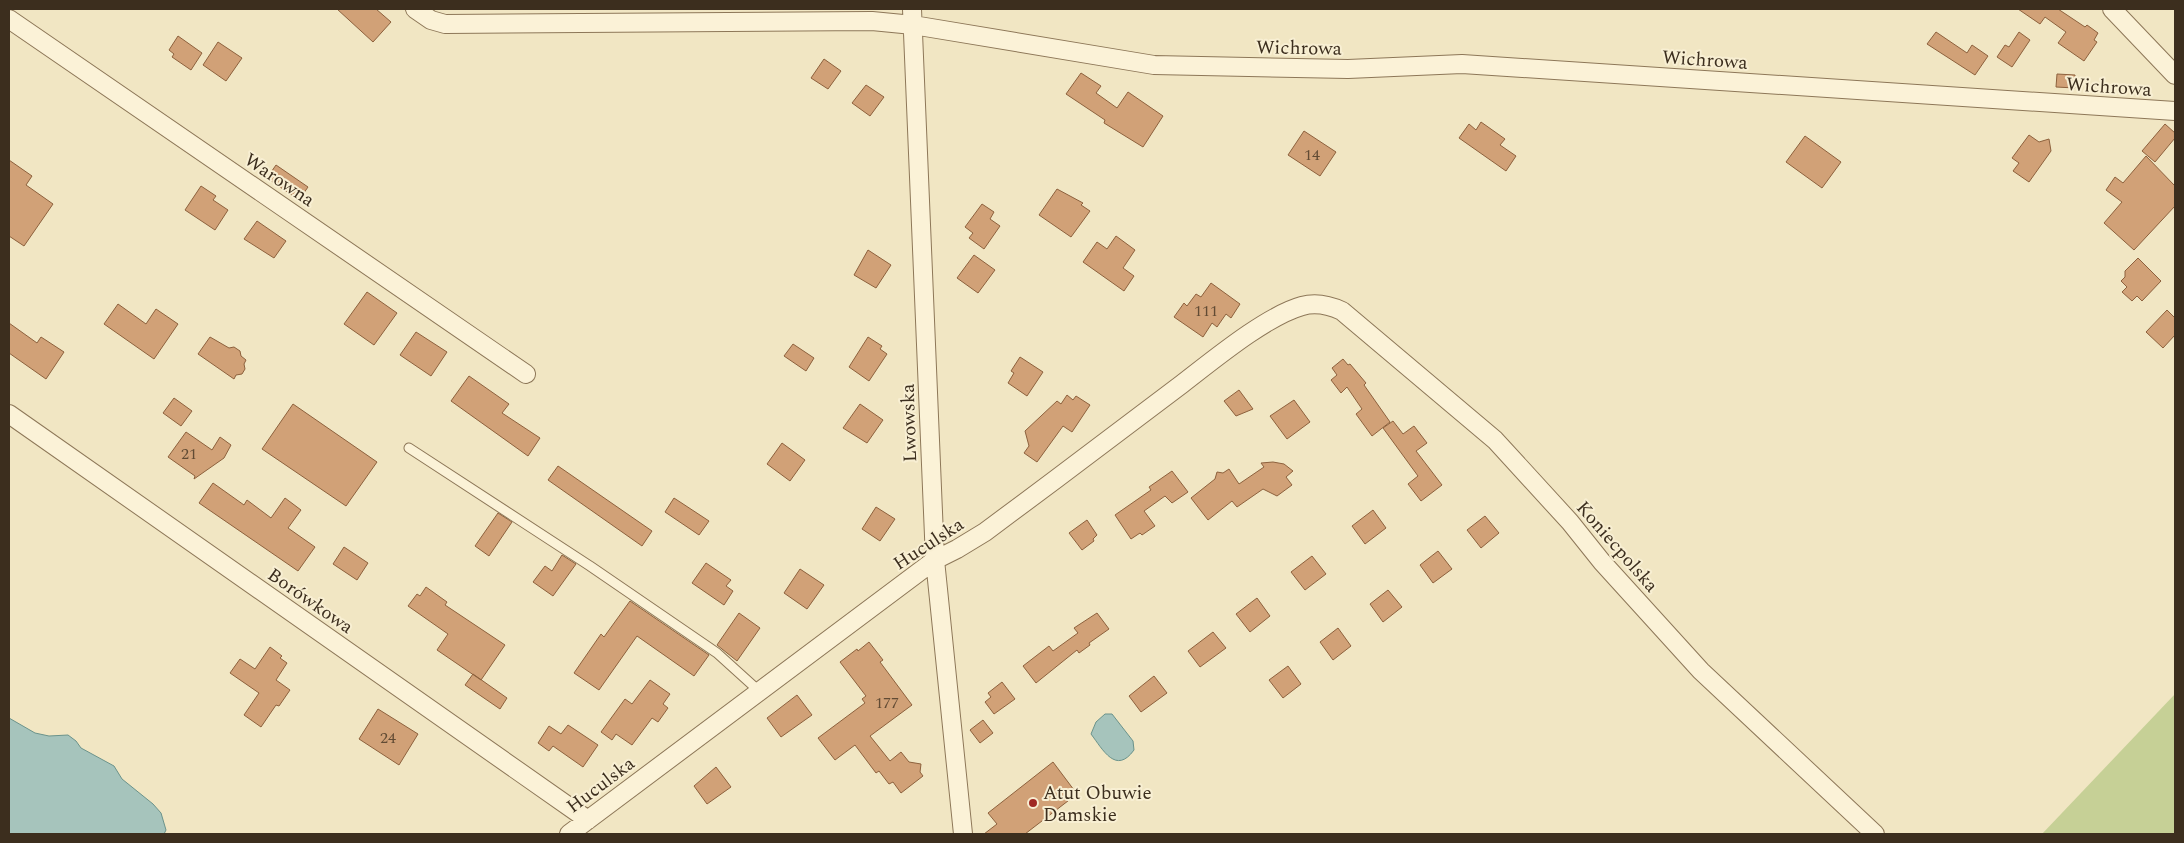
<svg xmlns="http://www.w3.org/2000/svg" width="2184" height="843" viewBox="0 0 2184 843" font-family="Spectral,serif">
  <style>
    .green { fill: #c6d096 }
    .water { fill: #a6c4bc; stroke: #6b938b }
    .building { fill: #d1a177; stroke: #8d613d }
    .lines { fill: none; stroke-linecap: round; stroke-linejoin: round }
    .service-casing { stroke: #8d7758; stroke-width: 11 }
    .minor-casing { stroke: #8d7758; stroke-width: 20 }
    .service { stroke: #fbf2d7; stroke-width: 9 }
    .minor { stroke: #fbf2d7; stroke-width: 18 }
    .poi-dot { fill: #a02a24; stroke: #f8efd3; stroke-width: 2 }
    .labels { text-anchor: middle; stroke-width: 4; stroke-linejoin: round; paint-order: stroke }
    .number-label { font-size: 16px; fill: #614b34 }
    .street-label { font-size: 19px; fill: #3c2e1e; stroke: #f8efd3 }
    .poi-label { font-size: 19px; fill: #3c2e1e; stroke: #f8efd3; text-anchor: start }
  </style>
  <rect width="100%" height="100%" fill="#f1e6c3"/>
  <!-- green -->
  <path class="green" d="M2175,694V834H2042Z"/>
  <!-- water -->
  <path class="water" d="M1105,714H1112L1133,741L1134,750C1116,775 1103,750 1091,734L1096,722Z
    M9,718L35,733L49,736L68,735L76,741L81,748L114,766L122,779L153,804L161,813L166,830L164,834H9Z"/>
  <!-- building -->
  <path class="building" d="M337,9H376L391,22L373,42Z
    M2018,9H2058L2085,27L2087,25L2098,33L2094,40L2097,42L2084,61L2058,43L2066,32L2045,17L2040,24Z
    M1936,32L1967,53L1972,45L1988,56L1975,75L1927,44Z
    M2019,32L2030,40L2012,67L1997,57L2005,45L2009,47Z
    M178,36L202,53L191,70L172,57L174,54L169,50Z
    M218,42L242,58L226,81L203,65Z
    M824,59L841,71L828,89L811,78Z
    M1081,73L1101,86L1096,93L1117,108L1128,92L1163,116L1143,147L1104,123L1105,120L1066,94Z
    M2057,74L2075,75V88L2056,87Z
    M866,85L884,97L870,116L852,103Z
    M1481,122L1505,139L1500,145L1516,156L1506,171L1459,138L1469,124L1476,130Z
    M2165,124L2175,133V138L2155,162L2142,151Z
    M1304,131L1336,152L1320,176L1288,155Z
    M2029,135L2039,142L2049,139L2051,151L2029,182L2013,171L2019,163L2012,158Z
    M1805,136L1841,162L1822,188L1786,162Z
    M2146,156L2175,186V206L2134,250L2104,223L2122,202L2106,190L2115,177L2123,183Z
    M9,160L32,176L26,185L53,204L24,246L9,236Z
    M276,165L308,187L299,200L267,178Z
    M201,186L216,196L213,200L228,210L215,230L185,210Z
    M1057,189L1083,203L1081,205L1090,211L1071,237L1039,215Z
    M982,204L994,212L990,219L1000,226L984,249L969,238L973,233L965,227Z
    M257,221L286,241L274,258L244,239Z
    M1116,236L1135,250L1123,268L1134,276L1124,291L1083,262L1097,242L1107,249Z
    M868,250L891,265L876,288L854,275Z
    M974,255L995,270L978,293L957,278Z
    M2138,258L2161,281L2142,301L2137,296L2132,301L2122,292L2127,287L2121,281L2125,277V271Z
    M1211,283L1240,304L1231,318L1226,314L1217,327L1212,323L1203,337L1174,317L1184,303L1187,306L1196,294L1201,297Z
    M367,292L397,313L374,345L344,324Z
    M118,304L146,324L156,309L178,324L154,359L104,324Z
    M2167,310L2175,318V335L2163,348L2146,332Z
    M9,323L37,343L41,337L64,352L46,379L9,353Z
    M416,332L447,352L431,376L400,355Z
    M210,337L229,348L234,347L240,351L241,356L246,360L244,364L245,369L242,374L236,375L234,379L198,354Z
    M868,337L882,346L880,349L887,354L869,381L849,367Z
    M793,344L814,358L806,371L784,356Z
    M1020,357L1043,372L1027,396L1008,383L1014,373L1011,371Z
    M1343,359L1348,365L1350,364L1366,383L1364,385L1390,422L1372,436L1356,414L1362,409L1347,387L1341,393L1331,380L1337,375L1332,368Z
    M469,376L509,404L502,413L540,438L528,456L451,401Z
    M1239,390L1253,409L1236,416L1224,401Z
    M1067,395L1073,400L1076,396L1090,405L1072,432L1063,426L1037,462L1024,453L1029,446L1025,431L1057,401L1061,404Z
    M174,398L192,411L181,426L163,413Z
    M1294,400L1310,422L1287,439L1270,416Z
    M293,404L377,462L346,506L262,449Z
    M860,404L883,420L867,443L843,428Z
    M1393,421L1403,434L1414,426L1427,443L1416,451L1442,485L1421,501L1408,484L1418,476L1383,428Z
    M186,432L212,450L220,437L231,445L224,458L194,479L195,476L168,457Z
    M782,443L805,460L790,481L767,464Z
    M1273,462L1284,464L1293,471L1286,477L1292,485L1277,496L1263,489L1237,507L1232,501L1208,520L1191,498L1215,479L1217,472L1223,473L1229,469L1239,484L1264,467L1261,463Z
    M558,466L652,531L642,546L548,480Z
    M1172,471L1188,492L1172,503L1165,496L1144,511L1155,526L1142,535L1140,533L1131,539L1115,515L1151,490L1149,487Z
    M213,483L244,505L247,500L271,518L285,498L301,510L288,528L315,547L298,571L199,503Z
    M674,498L709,521L699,535L665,512Z
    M876,507L895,519L880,541L862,529Z
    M1373,510L1386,528L1365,544L1352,526Z
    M498,513L512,522L489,556L475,546Z
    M1485,516L1499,533L1481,548L1467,530Z
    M1087,520L1097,535L1093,539L1094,541L1082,550L1069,533Z
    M344,547L368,563L357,580L333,564Z
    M1438,551L1452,569L1433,583L1420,565Z
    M562,555L576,564L553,596L533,582L545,566L552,571Z
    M1312,556L1326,574L1305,590L1291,572Z
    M706,563L731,580L726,586L733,591L724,605L692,583Z
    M800,569L824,585L807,609L784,593Z
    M426,587L447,602L445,605L505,645L481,680L437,650L448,634L408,606L417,594L420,596Z
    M1388,590L1402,607L1383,622L1370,604Z
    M1257,598L1270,616L1250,632L1236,614Z
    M630,601L709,655L694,676L637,636L599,690L574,673L601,634L604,637Z
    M739,613L760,628L737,661L717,645Z
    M1097,613L1109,629L1089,643L1090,645L1079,653L1077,650L1036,683L1023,666L1049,646L1053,651L1078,633L1074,628Z
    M1338,628L1351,646L1333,660L1320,642Z
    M1213,632L1226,648L1200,667L1188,651Z
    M869,642L883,660L880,662L912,705L870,736L890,761L901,752L909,762L921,764L920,772L923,776L901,793L893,782L889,784L879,771L876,773L855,745L835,760L818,738L865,703L862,699L866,696L840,662L857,649L858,651Z
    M270,647L282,656L280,658L287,663L276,680L290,690L279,706L276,705L261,727L244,715L259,693L230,673L240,659L255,669Z
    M1288,666L1301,684L1283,698L1269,680Z
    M473,674L507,698L500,709L465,685Z
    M1154,676L1167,693L1141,712L1129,696Z
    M650,680L670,694L663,704L668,708L658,722L652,718L632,745L616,734L612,740L601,732L625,699L632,704Z
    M1002,682L1015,699L994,714L985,702L991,697L988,693Z
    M797,695L812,715L781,737L767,718Z
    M378,709L418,734L399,765L359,739Z
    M983,720L993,733L980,743L970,730Z
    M568,725L598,745L583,767L553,746L549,751L538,743L549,726L561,734Z
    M1053,762L1077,794L1025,834H984L997,824L988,813Z
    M716,767L731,787L707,804L694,786Z"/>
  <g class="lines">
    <!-- service casing -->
    <g class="service-casing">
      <path id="service" d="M409,448L590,566L717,653L759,691"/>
    </g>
    <!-- minor casing -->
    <g class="minor-casing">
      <path id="minor" d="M415,9L431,20L445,24L872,21L913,25L1154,65L1348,69L1462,64L2175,111
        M912,9L935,560L963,834
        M2112,9L2175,75
        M9,19L526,374
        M9,414L588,820
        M569,834L935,560L957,549L985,532C1051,483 1116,434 1182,384C1212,361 1266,316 1302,306C1316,302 1329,305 1342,311L1495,440L1570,522L1602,562L1701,671L1875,834"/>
    </g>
    <!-- service -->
    <use href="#service" class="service"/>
    <!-- minor -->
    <use href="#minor" class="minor"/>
  </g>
  <!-- markers -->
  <circle class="poi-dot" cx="1033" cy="803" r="5"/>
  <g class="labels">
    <!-- number labels -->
    <g class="number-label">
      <text x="1312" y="160">14</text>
      <text x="1206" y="316">111</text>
      <text x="189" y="459">21</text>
      <text x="887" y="708">177</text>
      <text x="388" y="743">24</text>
    </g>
    <!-- street labels -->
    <g class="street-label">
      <text transform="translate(1299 47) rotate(1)" y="7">Wichrowa</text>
      <text transform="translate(1705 59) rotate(4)" y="7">Wichrowa</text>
      <text transform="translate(2109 86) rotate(4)" y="7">Wichrowa</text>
      <text transform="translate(280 179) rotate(34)" y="7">Warowna</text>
      <text transform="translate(908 423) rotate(-92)" y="7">Lwowska</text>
      <text transform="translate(928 543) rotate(-33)" y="7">Huculska</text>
      <text transform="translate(1618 546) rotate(49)" y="7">Koniecpolska</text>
      <text transform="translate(311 600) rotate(35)" y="7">Borówkowa</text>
      <text transform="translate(600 784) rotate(-37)" y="7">Huculska</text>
    </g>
    <!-- poi labels -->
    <g class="poi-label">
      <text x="1043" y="799">Atut Obuwie<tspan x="1043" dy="22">Damskie</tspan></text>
    </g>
  </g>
  <!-- border -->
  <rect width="2184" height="843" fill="none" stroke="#3c2e1e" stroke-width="20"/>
</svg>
